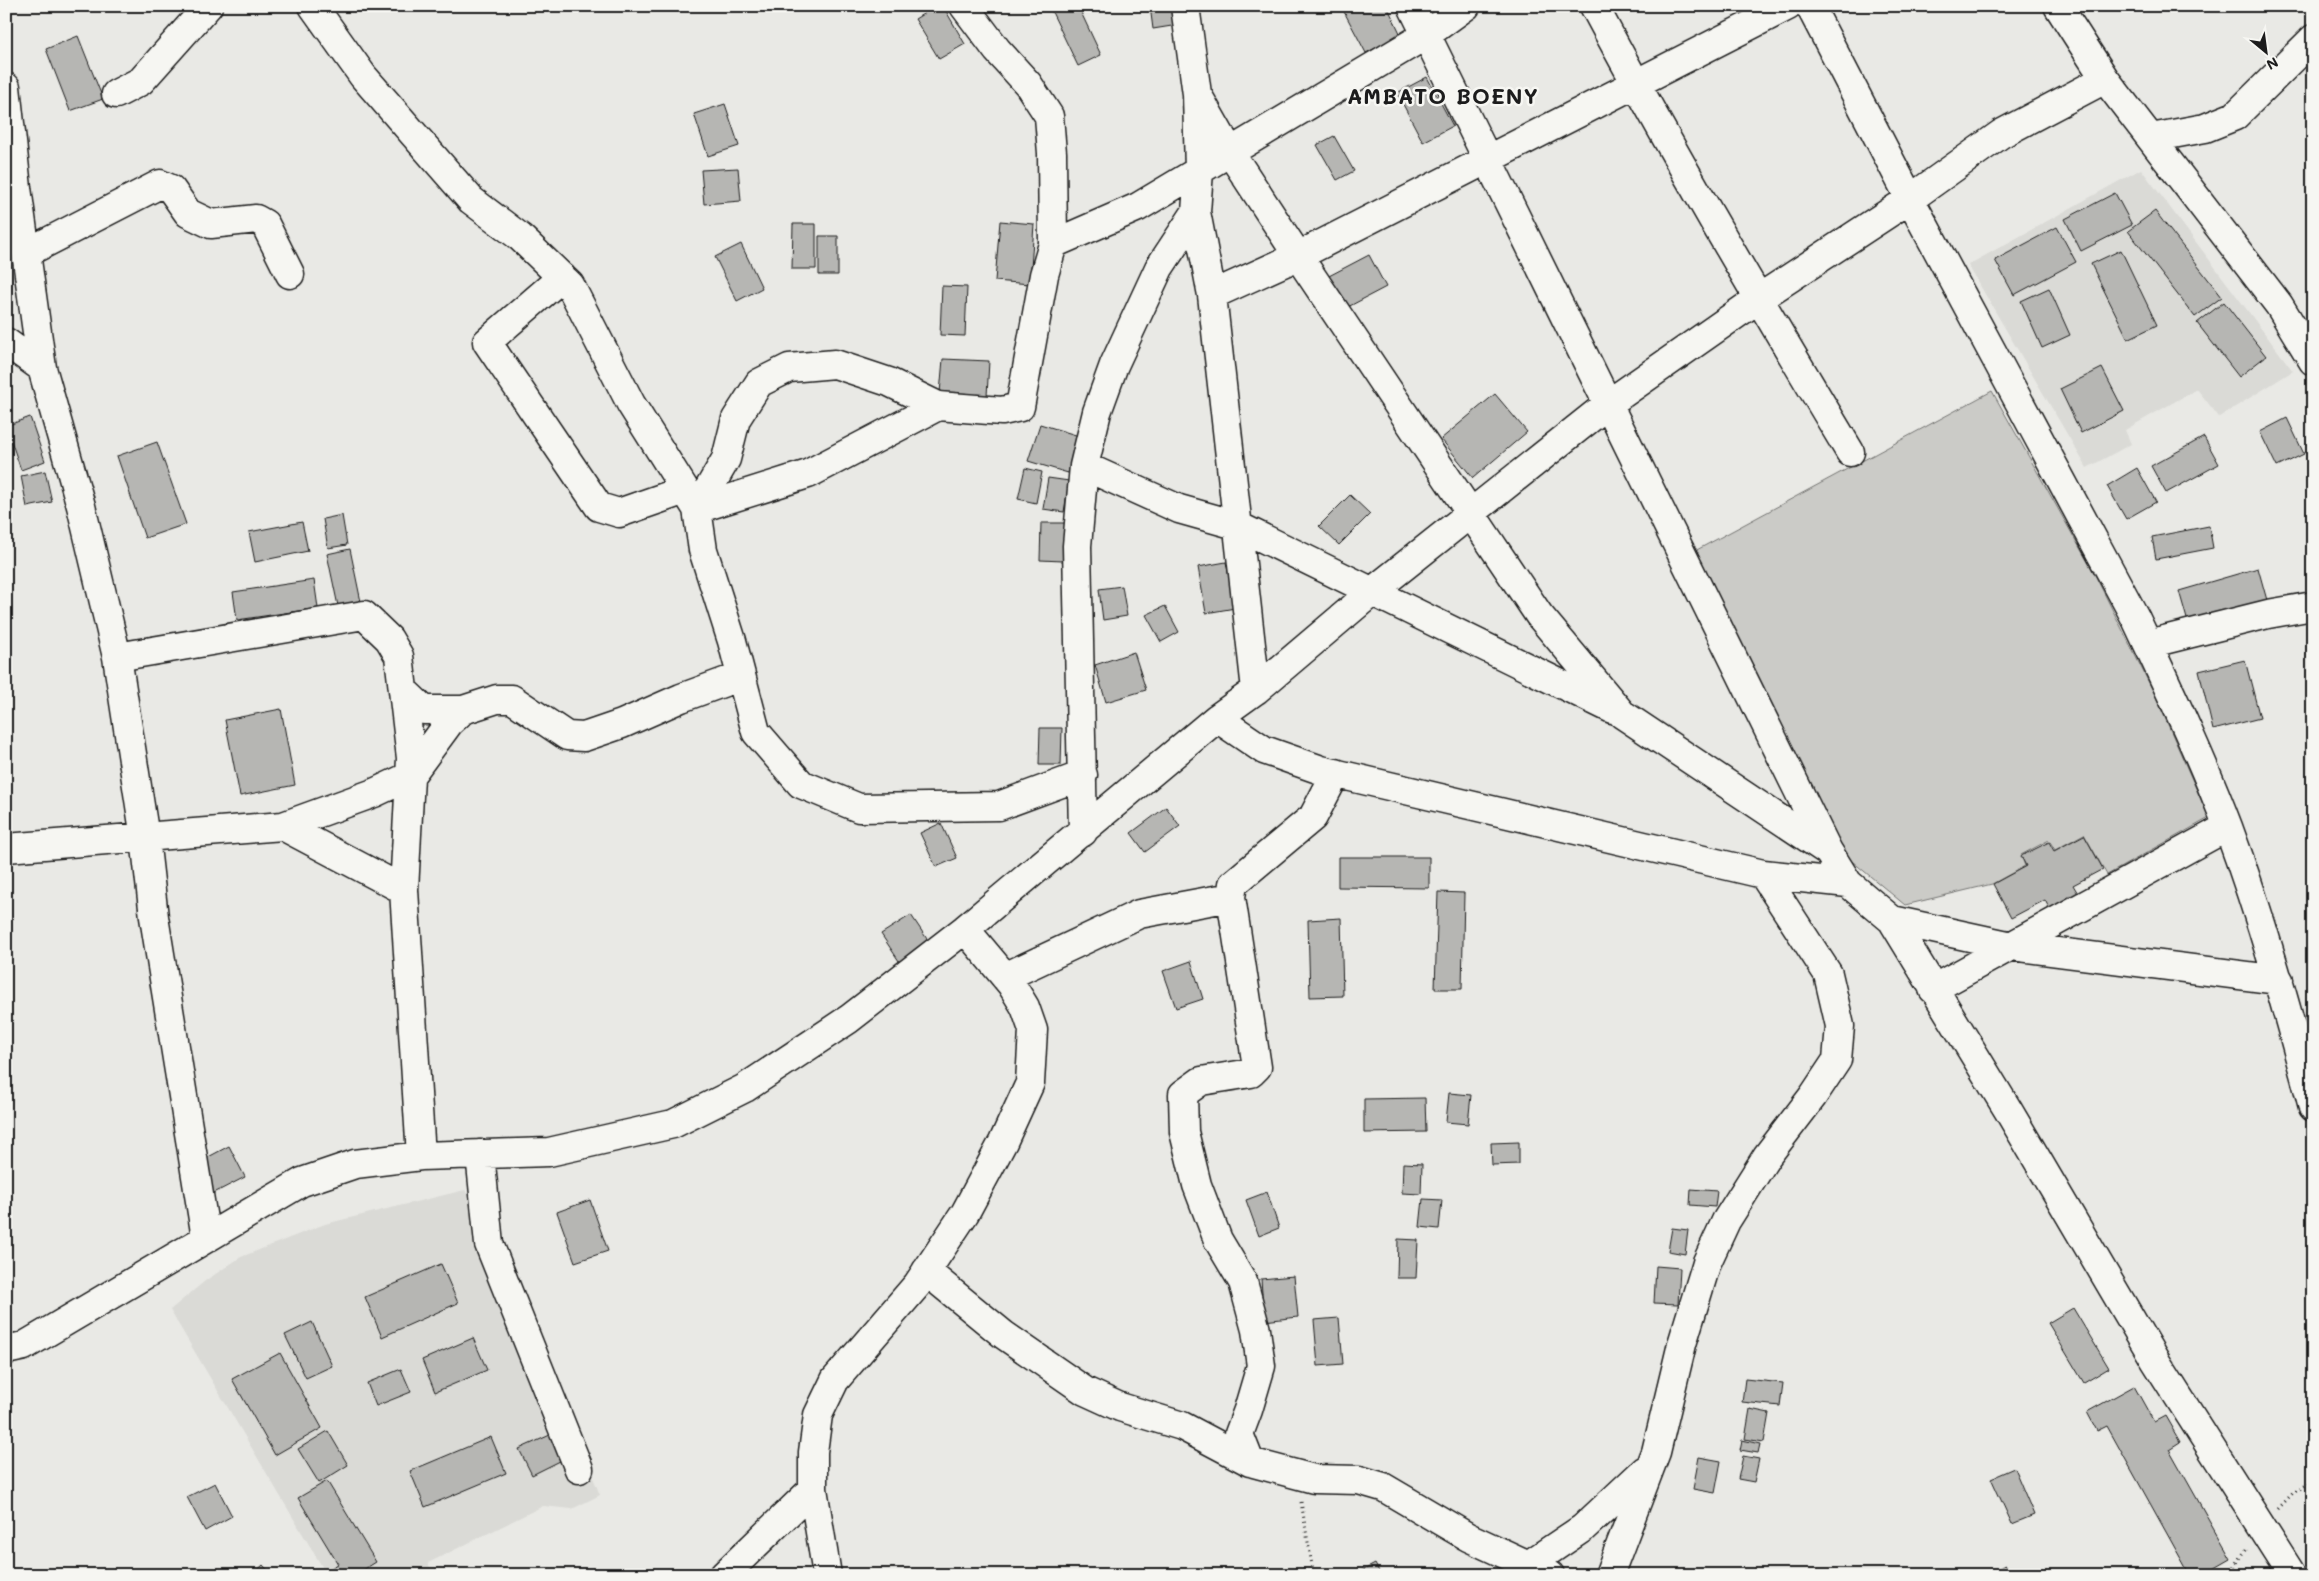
<svg xmlns="http://www.w3.org/2000/svg" width="2319" height="1581" viewBox="0 0 2319 1581" font-family="Mali,sans-serif">
  <style>
    .built { fill: #dadad6 }
    .green { fill: #cbcbc7; stroke: #747472 }
    .building { fill: #b6b6b3; stroke: #1c1c1c }
    .lines { fill: none; stroke-linecap: round; stroke-linejoin: round }
    .minor-casing { stroke: #1c1c1c; stroke-width: 31 }
    .path { stroke: #1c1c1c; stroke-width: 3; stroke-dasharray: 1 4; stroke-linecap: butt }
    .minor { stroke: #f6f6f2; stroke-width: 28 }
    .labels { text-anchor: middle; stroke-width: 5; stroke-linejoin: round; paint-order: stroke }
    .district-label { font-size: 22px; font-weight: bold; letter-spacing: 1px; fill: #1c1c1c; stroke: #f6f6f2 }
  </style>
  <rect width="100%" height="100%" fill="#e9e9e5"/>
  <filter id="ink" filterUnits="userSpaceOnUse"><feTurbulence type="fractalNoise" baseFrequency=".02" numOctaves="2"/><feDisplacementMap in="SourceGraphic" scale="10" xChannelSelector="R" yChannelSelector="G"/><feConvolveMatrix kernelMatrix="1 2 1 2 8 2 1 2 1" color-interpolation-filters="sRGB"/></filter>
  <g filter="url(#ink)">
    <!-- built -->
    <path class="built" d="M2141,169L2293,371L2219,417L2197,389L2125,430L2131,444L2087,468L1968,265Z
      M465,1190L505,1256L600,1495L572,1509L543,1506L428,1563L434,1575H327L170,1310L205,1281L241,1257L325,1224Z"/>
    <!-- green -->
    <path class="green" d="M1992,391L2094,573L2155,695L2209,818L2107,875L2084,834L2055,850L2049,840L2021,855L2025,866L1992,884L1905,905L1841,852L1693,552Z"/>
    <!-- building -->
    <path class="building" d="M936,6H943L965,44L939,59L915,19Z
      M1060,6H1078L1101,55L1078,66L1051,10Z
      M1150,6H1175L1178,25L1153,29Z
      M1341,6H1387L1401,35L1366,53Z
      M78,36L103,99L70,111L46,49Z
      M1427,77L1453,126L1423,142L1397,93Z
      M725,104L739,146L708,156L694,114Z
      M1334,136L1354,171L1337,180L1317,145Z
      M738,168L741,201L704,204L701,170Z
      M2115,193L2132,225L2081,251L2065,219Z
      M2155,211L2222,297L2195,317L2128,231Z
      M1000,221L1034,224L1030,284L995,281Z
      M793,224H816V269H792Z
      M2057,227L2076,262L2014,295L1995,260Z
      M819,236H838V275H819Z
      M741,244L762,288L737,301L715,257Z
      M2121,250L2157,325L2128,339L2091,264Z
      M1369,255L1386,287L1344,309L1327,277Z
      M942,286L967,287L965,336L940,335Z
      M2049,288L2070,335L2042,348L2021,301Z
      M2224,302L2266,356L2239,377L2197,323Z
      M943,359L989,361L987,396L940,393Z
      M2102,368L2124,411L2081,433L2060,389Z
      M1495,394L1527,432L1473,478L1441,439Z
      M30,417L45,461L21,470L6,426Z
      M2287,418L2304,454L2277,467L2260,432Z
      M1040,424L1079,436L1068,473L1028,461Z
      M2204,437L2219,464L2166,493L2151,466Z
      M157,442L186,524L145,538L117,456Z
      M1025,468L1042,472L1036,503L1018,499Z
      M2137,468L2156,502L2126,519L2107,486Z
      M45,471L52,502L27,507L21,476Z
      M1048,478L1069,481L1064,512L1043,509Z
      M1350,495L1370,514L1339,545L1319,526Z
      M342,515L347,545L328,548L323,519Z
      M302,522L308,551L255,562L249,532Z
      M1041,523H1065L1063,561L1040,560Z
      M2209,526L2213,548L2156,559L2152,537Z
      M350,549L361,602L338,606L327,554Z
      M1226,562L1235,608L1206,613L1198,567Z
      M2258,568L2268,604L2189,626L2179,591Z
      M314,580L318,608L237,620L233,592Z
      M1122,586L1127,616L1103,620L1099,589Z
      M1165,606L1179,632L1161,642L1146,615Z
      M1134,652L1146,690L1106,702L1095,665Z
      M2245,660L2260,718L2213,730L2199,671Z
      M281,709L295,785L240,796L225,720Z
      M1040,728H1062L1061,765H1039Z
      M1166,807L1180,826L1145,852L1131,833Z
      M941,823L957,858L936,867L920,833Z
      M2084,835L2103,869L2073,885L2079,895L2050,910L2045,900L2011,918L1993,884L2026,866L2021,856L2049,842L2054,851Z
      M1338,857H1429V888L1338,887Z
      M1438,892L1464,893L1462,989H1435Z
      M911,915L931,945L901,964L881,934Z
      M1341,918L1343,996L1310,997L1308,920Z
      M1191,961L1203,999L1176,1008L1163,971Z
      M1449,1093L1471,1095L1468,1124L1446,1122Z
      M1425,1098L1426,1132L1364,1133V1099Z
      M1519,1142V1164L1492,1165L1491,1143Z
      M229,1146L245,1177L214,1193L199,1162Z
      M1403,1163L1422,1164L1421,1194L1402,1193Z
      M1691,1189L1717,1191L1715,1207L1690,1205Z
      M1267,1192L1279,1228L1259,1236L1246,1200Z
      M1423,1199L1442,1200L1439,1229L1420,1227Z
      M590,1200L608,1251L575,1262L557,1212Z
      M1672,1228L1688,1230L1685,1254L1668,1251Z
      M1398,1239L1418,1240L1416,1278H1397Z
      M441,1264L458,1303L382,1337L365,1297Z
      M1656,1266L1680,1268L1678,1304L1654,1303Z
      M1294,1276L1298,1317L1264,1321L1261,1279Z
      M2073,1308L2109,1368L2084,1383L2048,1323Z
      M1339,1318L1343,1364L1318,1366L1314,1320Z
      M312,1322L332,1366L306,1378L285,1335Z
      M473,1338L487,1370L435,1392L422,1360Z
      M280,1353L322,1428L275,1455L232,1379Z
      M401,1369L411,1392L376,1406L367,1383Z
      M1745,1379L1783,1383L1780,1406L1742,1402Z
      M2134,1386L2154,1422L2165,1416L2180,1442L2169,1449L2231,1559L2203,1575H2190L2107,1426L2097,1431L2087,1412Z
      M1750,1409L1769,1413L1764,1442L1745,1439Z
      M328,1431L348,1465L319,1483L298,1449Z
      M550,1435L562,1460L532,1475L519,1449Z
      M491,1437L506,1473L425,1507L410,1471Z
      M1742,1440L1760,1444L1758,1453L1740,1450Z
      M1743,1456L1759,1459L1754,1482L1738,1479Z
      M1699,1457L1721,1461L1715,1493L1693,1489Z
      M2014,1468L2034,1515L2012,1524L1991,1478Z
      M327,1481L376,1562L355,1575H332L329,1569L338,1564L298,1498Z
      M215,1483L232,1516L205,1531L187,1497Z
      M1375,1564L1381,1575H1354Z
      M263,1565L272,1575H252Z
      M2005,1565L2010,1575H1987V1574Z"/>
    <g class="lines">
      <!-- minor casing -->
      <g class="minor-casing">
        <path id="minor" d="M313,6L363,76L471,200L520,237L570,285L631,404L697,509L703,550L732,641L756,732L801,784L859,808L999,806L1083,775
          M1185,6L1197,94L1199,171L1196,212L1212,295L1256,690
          M1412,6L1828,851L1848,883L1892,920L2008,1110L2155,1360L2292,1575
          M1594,6C1675,158 1762,305 1850,452
          M1810,6L1910,199L2136,619C2168,687 2201,756 2228,827C2262,919 2288,1013 2313,1107
          M2105,79L2279,305L2313,361
          M6,87L17,188L42,368L81,506L117,657L145,838L154,917L206,1238
          M116,94L141,81L208,6
          M1197,94L1230,152L1298,256L1539,615L1622,714L1826,850
          M2151,138L2205,128L2235,116L2313,39
          M1053,244L1138,207L1426,35L1466,6
          M26,253L160,184L171,189L188,213L211,224L256,219L265,224L290,274
          M562,277L487,342L599,507L619,513L685,490
          M1212,295L1298,256L1788,6
          M6,342L42,368
          M1084,466L1179,509L1236,525L1612,709
          M697,509L726,459L736,419L759,383L789,368L835,364L889,382L938,406L1002,411L1020,407L1044,275L1053,244L1052,153L1049,116L1028,84L997,50L964,6
          M697,509L808,474L938,406
          M2148,644L2268,614L2313,606
          M117,657L364,615L389,639L399,656L411,758L404,890L421,1156
          M403,690L424,710H463L497,699H512L567,736L584,737L622,724L681,698L741,676
          M1217,718L1264,750L1321,770L1763,874L1848,883
          M283,826L374,793L410,776L449,723L463,710
          M1083,832L1077,546L1084,466L1097,412L1114,365L1159,268L1196,212
          M6,848L283,826L404,890
          M1892,920L2012,946L2279,980
          M1005,977L1139,914L1231,897
          M1933,989L2227,827
          M480,1154L489,1244L579,1469
          M926,1271L1004,1335L1085,1391L1120,1407L1182,1426L1250,1462L1314,1479L1359,1480L1383,1487L1468,1537L1550,1575
          M6,1350L24,1346L302,1182L355,1164L421,1156L549,1152L673,1124L745,1088L849,1019L965,929L1217,718L1256,690L1373,591L1608,404L1758,299L1910,199L2001,134L2105,79L2058,6
          M1250,1462L1239,1434L1248,1410L1261,1366L1256,1330L1243,1282L1218,1240L1197,1185L1184,1132L1183,1094L1201,1081L1251,1073L1257,1067L1231,897L1233,884L1313,817L1336,773
          M1518,1572L1583,1528L1644,1471
          M724,1575L813,1489
          M827,1575L813,1489V1452L818,1415L835,1380L917,1285L965,1213L1003,1142L1030,1083L1033,1030L1025,1007L1011,984L965,929
          M1609,1575L1656,1452L1682,1344L1707,1262L1726,1221L1767,1156L1813,1096L1837,1060L1840,1026L1828,974L1763,874"/>
      </g>
      <!-- path -->
      <path class="path" d="M1301,1502L1312,1565L1316,1575
        M2278,1508L2293,1492L2313,1480
        M2229,1575L2247,1548"/>
      <!-- minor -->
      <use href="#minor" class="minor"/>
    </g>
  </g>
  <g class="labels">
    <!-- district labels -->
    <g class="district-label">
      <text x="1443" y="104">AMBATO BOENY</text>
    </g>
  </g>
  <!-- margin -->
  <rect width="2319" height="1581" fill="none" stroke="#f6f6f2" stroke-width="25"/>
  <rect x="12" y="12" width="2294" height="1556" fill="none" stroke="#1c1c1c" stroke-width="2" filter="url(#ink)"/>
  <!-- north arrow -->
  <g transform="translate(2266 52) rotate(151)" stroke="#f6f6f2" stroke-width="4" paint-order="stroke">
  <path d="M0-4L9 19L0 12L-9 19Z" fill="#1c1c1c"/>
  <text y="-8" font-size="14" font-weight="bold" text-anchor="middle" fill="#1c1c1c">N</text>
  </g>
</svg>
